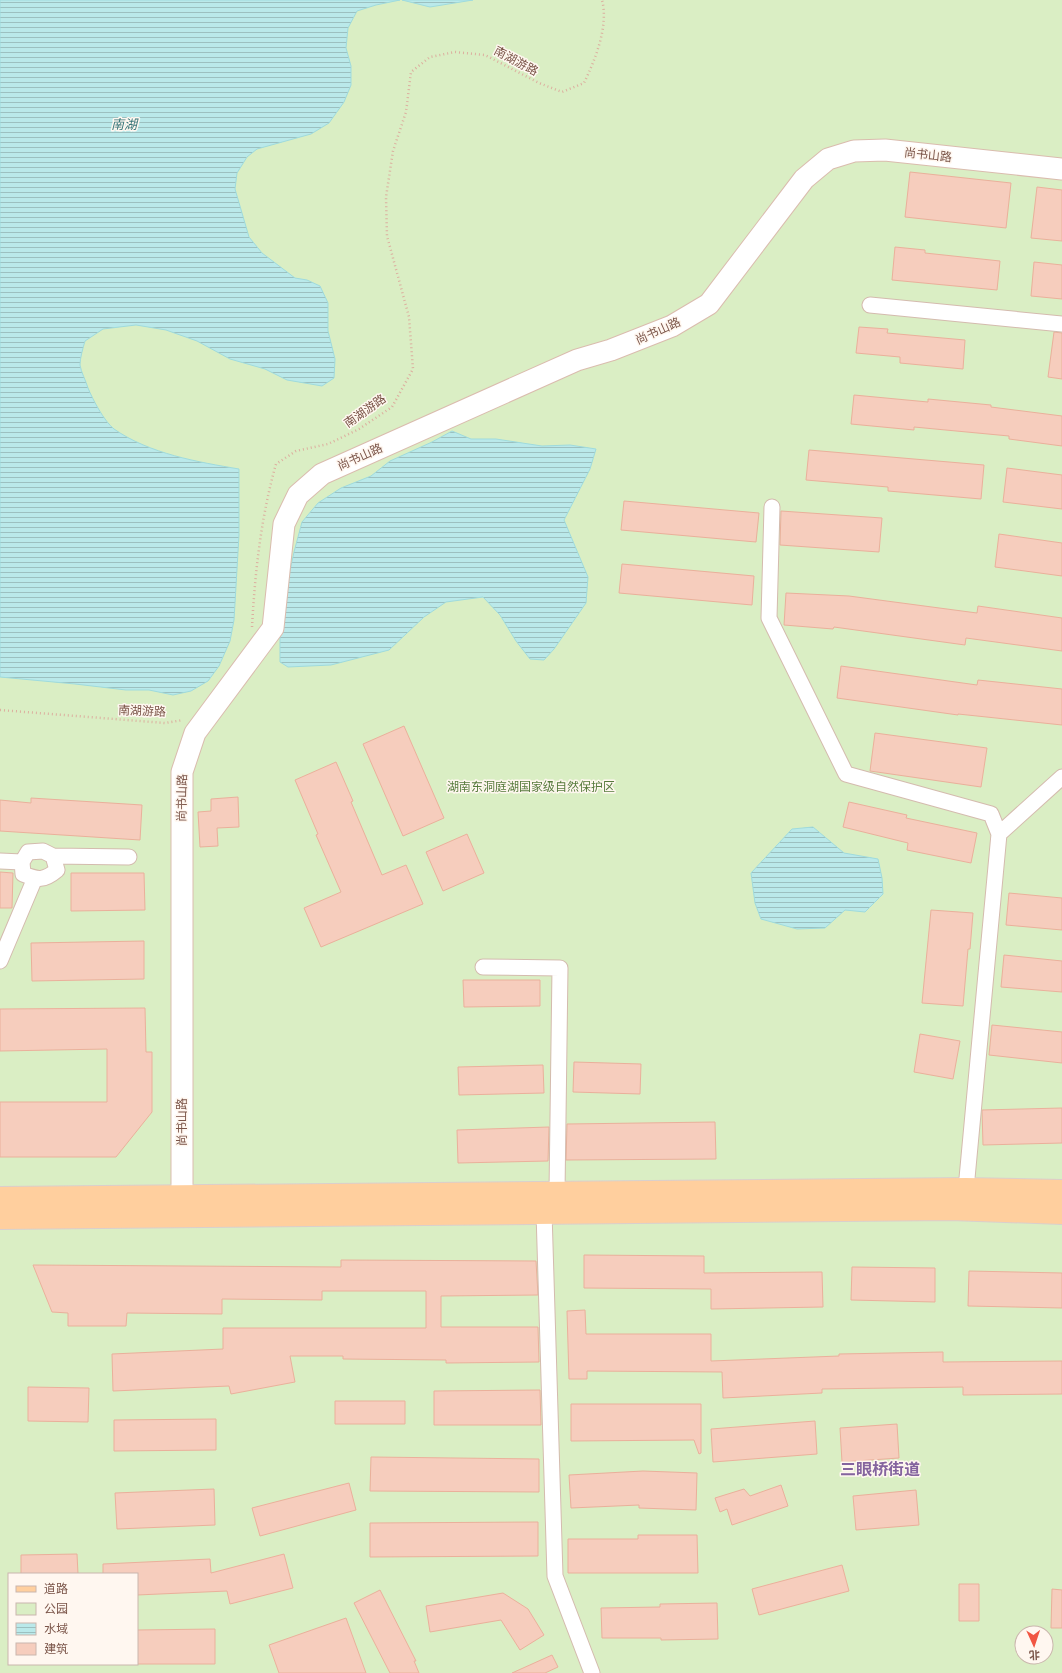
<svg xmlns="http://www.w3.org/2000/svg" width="1062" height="1673" viewBox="0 0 1062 1673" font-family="'Space Grotesk','Noto Sans SC',sans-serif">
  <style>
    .park { fill: #daeec4; fill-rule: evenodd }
    .water { fill: url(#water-rules); stroke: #9fdbdd }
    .building { fill: #f6cdbd; stroke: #eab09b }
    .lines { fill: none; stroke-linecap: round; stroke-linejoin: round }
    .street-casing { stroke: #d4bbae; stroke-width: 17 }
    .secondary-casing { stroke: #dabcae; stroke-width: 23 }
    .primary-casing { stroke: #dacfcc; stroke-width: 24 }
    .path { stroke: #dcaf9f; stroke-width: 2.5; stroke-dasharray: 1 3; stroke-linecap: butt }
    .street { stroke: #fff; stroke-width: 15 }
    .secondary { stroke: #fff; stroke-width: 21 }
    .primary { stroke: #ffcf9e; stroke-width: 22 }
    .labels { text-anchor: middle; stroke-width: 3; stroke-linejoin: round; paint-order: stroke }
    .street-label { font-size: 12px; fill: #7b5549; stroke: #fff7f0 }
    .park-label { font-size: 12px; fill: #577b3c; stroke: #fff7f0 }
    .water-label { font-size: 13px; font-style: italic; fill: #387679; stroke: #fff7f0 }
    .district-label { font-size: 16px; font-weight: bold; fill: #84649e; stroke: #fff7f0 }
  </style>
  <defs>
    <pattern id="water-rules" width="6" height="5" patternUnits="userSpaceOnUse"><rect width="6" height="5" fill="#bae9ea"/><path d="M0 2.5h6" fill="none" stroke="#9cc0c0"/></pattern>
  </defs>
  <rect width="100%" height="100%" fill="#fef3e8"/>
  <!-- park -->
  <path class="park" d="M0,0H1062V1673H0ZM9,1574H137V1664H9ZM1022,1633H1046V1657H1022Z"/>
  <!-- water -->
  <path class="water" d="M0,0H400L376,5L357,11L348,28L346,48L351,66V85L344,102L329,123L311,134L257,149L247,157L237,173L235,189L249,237L262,253L295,278L307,280L320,286L328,303V331L335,359L334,378L322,386L287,380L265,369L230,359L197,341L166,330L136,325L103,329L85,341C83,348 80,358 80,365C81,372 86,381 88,388C93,400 104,421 114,429C150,454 198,462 239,469V535L234,620L230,641L219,666L208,681L191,691L173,695L149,690H126L75,684L0,677Z
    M402,0H473L430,7Z
    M452,431L471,439H496L542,446L570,445L596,449L590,469L564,520L588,577L586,603L554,649L544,660L530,659L516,641L500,615L483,597L446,602L424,617L389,650L331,665L288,667L280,662V633L286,589L294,552L302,522L318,503L341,488L371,476L390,461L432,442Z
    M813,827L844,853L878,859L882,878L883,894L865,912L845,910L825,928L797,929L761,919L755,903L751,873L792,829Z"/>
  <!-- building -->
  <path class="building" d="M910,172L1011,183L1006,228L905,217Z
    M1037,187L1062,190V241L1031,238Z
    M895,247L925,250V253L1000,261L997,290L892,280Z
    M1034,262L1062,265V299L1031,296Z
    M859,327L888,329L887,333L965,340L963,369L900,363V357L856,353Z
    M1054,332L1062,333V379L1048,377Z
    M854,395L928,402V399L991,405V407L1062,416V446L1009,439V436L914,427V430L851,424Z
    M809,450L984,465L981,499L888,491V487L806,480Z
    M1007,468L1062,475V509L1003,502Z
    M624,501L759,513L756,542L621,530Z
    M781,511L882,518L879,552L780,545Z
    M999,534L1062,543V576L995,567Z
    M622,564L754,576L752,605L619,593Z
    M786,593L849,596L977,613L978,606L1062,618V651L966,638L965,645L834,627L833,629L784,625Z
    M841,666L977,685L978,680L1062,689V725L958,714V715L837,698Z
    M404,726L444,818L403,836L363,744Z
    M875,733L987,748L981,787L870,771Z
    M336,762L353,801L351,802L382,875L406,865L423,904L321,947L304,908L341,892L316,835L318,834L295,780Z
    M238,797L239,827L217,828L218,846L200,847L198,812L211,811V799Z
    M31,798L142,805L140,840L0,831V800L31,803Z
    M849,802L907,815L906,818L977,833L971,863L907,850L908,843L843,827Z
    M467,834L484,873L443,891L426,852Z
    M0,872L13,873L12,908H0Z
    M71,873H144L145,910L71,911Z
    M1009,893L1062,898V930L1006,925Z
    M931,910L973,913L970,949H968L963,1006L922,1003Z
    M144,941V979L32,981L31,943Z
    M1004,955L1062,961V992L1001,987Z
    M463,980H540V1006L464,1007Z
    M145,1008L146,1052H152V1112L116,1157H0V1102H107V1049L0,1051V1009Z
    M992,1025L1062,1032V1063L989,1055Z
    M920,1034L960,1041L953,1079L914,1072Z
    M574,1062L641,1064L640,1094L573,1092Z
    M543,1065L544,1093L459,1095L458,1067Z
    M1062,1108V1143L983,1145L982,1110Z
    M715,1122L716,1159L566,1160L567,1124Z
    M549,1127L548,1161L458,1163L457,1130Z
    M584,1255L704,1256V1273L822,1272L823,1307L711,1309V1289L584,1288Z
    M341,1260L536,1261L538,1295L441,1296V1327H538L539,1362L446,1363V1360L343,1359V1356H290L295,1382L231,1394L229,1386L113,1391L112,1354L223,1349V1328H426V1291H322V1300L222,1299V1314L127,1313L126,1326H68V1313L52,1312L33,1265L341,1267Z
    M852,1267L935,1268V1302L851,1300Z
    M969,1271L1062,1273V1308L968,1306Z
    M585,1310L586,1334H711V1361L839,1356V1354L943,1352V1362L1062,1361V1394L963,1395V1387L822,1389V1393L723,1398L722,1372L587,1371V1379H569L567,1311Z
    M28,1387L89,1388L88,1422L28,1421Z
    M540,1390L541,1425H434V1391Z
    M335,1401H405V1424H335Z
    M571,1404H701V1453L699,1454L694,1440L571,1441Z
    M216,1419V1450L114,1451V1420Z
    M815,1421L817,1454L713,1462L711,1429Z
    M897,1424L899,1458L842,1462L840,1428Z
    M371,1457L539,1459V1492L370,1491Z
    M643,1471L697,1473L696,1510L639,1508V1505L571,1508L569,1475Z
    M349,1483L356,1510L260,1536L252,1508Z
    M781,1485L788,1506L732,1525L727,1509L720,1512L715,1498L744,1489L750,1496Z
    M214,1489L215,1525L117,1529L115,1493Z
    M916,1490L919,1525L856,1530L853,1496Z
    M538,1522V1556L370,1557V1523Z
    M638,1535H697L698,1573H568V1539H638Z
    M77,1554L78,1574H21V1555Z
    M284,1554L293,1588L230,1604L227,1591L137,1595V1574H103V1564L210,1559L211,1573Z
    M842,1565L849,1591L759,1615L752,1589Z
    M959,1584H979V1621H959Z
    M1052,1589L1062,1590V1628H1051Z
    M380,1590L416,1661H414L419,1673H390L354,1603Z
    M503,1593L528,1609L544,1635L520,1650L501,1620L430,1632L426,1606Z
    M717,1603L718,1639L661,1640V1638H602L601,1608L660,1607V1604Z
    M346,1618L366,1673H279L269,1645Z
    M215,1629V1664H137V1630Z
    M552,1655L558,1667L545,1673H512Z"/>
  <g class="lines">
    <!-- street casing -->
    <g class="street-casing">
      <path id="street" d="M870,305L1062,324
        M772,507L769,618L846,774L991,814L999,834
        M53,856L43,851L28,852L22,862L23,874C38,880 44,881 57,870L53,856L129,857
        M0,861L22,862
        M0,961L35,878
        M483,967L560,968L557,1192
        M966,1189L999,834L1062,777
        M544,1212L555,1576L592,1673"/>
    </g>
    <!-- secondary casing -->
    <g class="secondary-casing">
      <path id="secondary" d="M182,1196V772L195,733L273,628L284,524L298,495L322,474L577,360L611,350L672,326L709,304L804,179L828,159L854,151L885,150L1062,169"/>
    </g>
    <!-- primary casing -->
    <g class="primary-casing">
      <path id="primary" d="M0,1198L966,1189L1062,1191
        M0,1218L951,1209L1062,1213"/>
    </g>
    <!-- path -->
    <path class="path" d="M252,627C255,572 261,517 276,464L296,451L328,444L359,429L392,407L413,369L409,317L387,236L386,197L393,151L406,112L411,72L430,57L455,52L485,55L539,83L562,92L584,83C595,60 609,26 602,0
      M0,710L165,723L183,720"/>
    <!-- street -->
    <use href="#street" class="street"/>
    <!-- secondary -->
    <use href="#secondary" class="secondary"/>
    <!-- primary -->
    <use href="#primary" class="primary"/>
  </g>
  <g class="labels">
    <!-- street labels -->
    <g class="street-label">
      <text transform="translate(516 61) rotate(28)" y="4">南湖游路</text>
      <text transform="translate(928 155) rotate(6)" y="4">尚书山路</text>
      <text transform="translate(658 331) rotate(-24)" y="4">尚书山路</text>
      <text transform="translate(365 411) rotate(-35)" y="4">南湖游路</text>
      <text transform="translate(360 457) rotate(-24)" y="4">尚书山路</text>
      <text transform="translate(142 711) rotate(2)" y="4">南湖游路</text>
      <text transform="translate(182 798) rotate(-89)" y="4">尚书山路</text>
      <text transform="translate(182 1122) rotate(-90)" y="4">尚书山路</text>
    </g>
    <!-- park labels -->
    <g class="park-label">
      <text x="531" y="791">湖南东洞庭湖国家级自然保护区</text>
    </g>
    <!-- water labels -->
    <g class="water-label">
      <text x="124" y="129">南湖</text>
    </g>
    <!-- district labels -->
    <g class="district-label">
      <text x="880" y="1475">三眼桥街道</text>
    </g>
  </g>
  <!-- legend -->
  <rect x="8" y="1573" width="130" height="92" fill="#fff7f0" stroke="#cab6ad"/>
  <rect x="16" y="1586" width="20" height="6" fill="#ffcf9e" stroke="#cab6ad"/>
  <text x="44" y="1593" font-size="12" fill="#7b5549">道路</text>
  <rect x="16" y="1603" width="20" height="12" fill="#daeec4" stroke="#cab6ad"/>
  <text x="44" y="1613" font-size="12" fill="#7b5549">公园</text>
  <rect x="16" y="1623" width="20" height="12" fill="url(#water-rules)" stroke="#cab6ad"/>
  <text x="44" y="1633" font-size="12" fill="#7b5549">水域</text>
  <rect x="16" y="1643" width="20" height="12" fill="#f6cdbd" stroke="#cab6ad"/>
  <text x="44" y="1653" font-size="12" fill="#7b5549">建筑</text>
  <!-- north arrow -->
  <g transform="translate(1034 1645) rotate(177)"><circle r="19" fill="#fff7f0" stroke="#cab6ad"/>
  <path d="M0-3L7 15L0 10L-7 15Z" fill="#f15643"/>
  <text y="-6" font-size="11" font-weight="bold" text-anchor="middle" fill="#7b5549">北</text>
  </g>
</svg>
